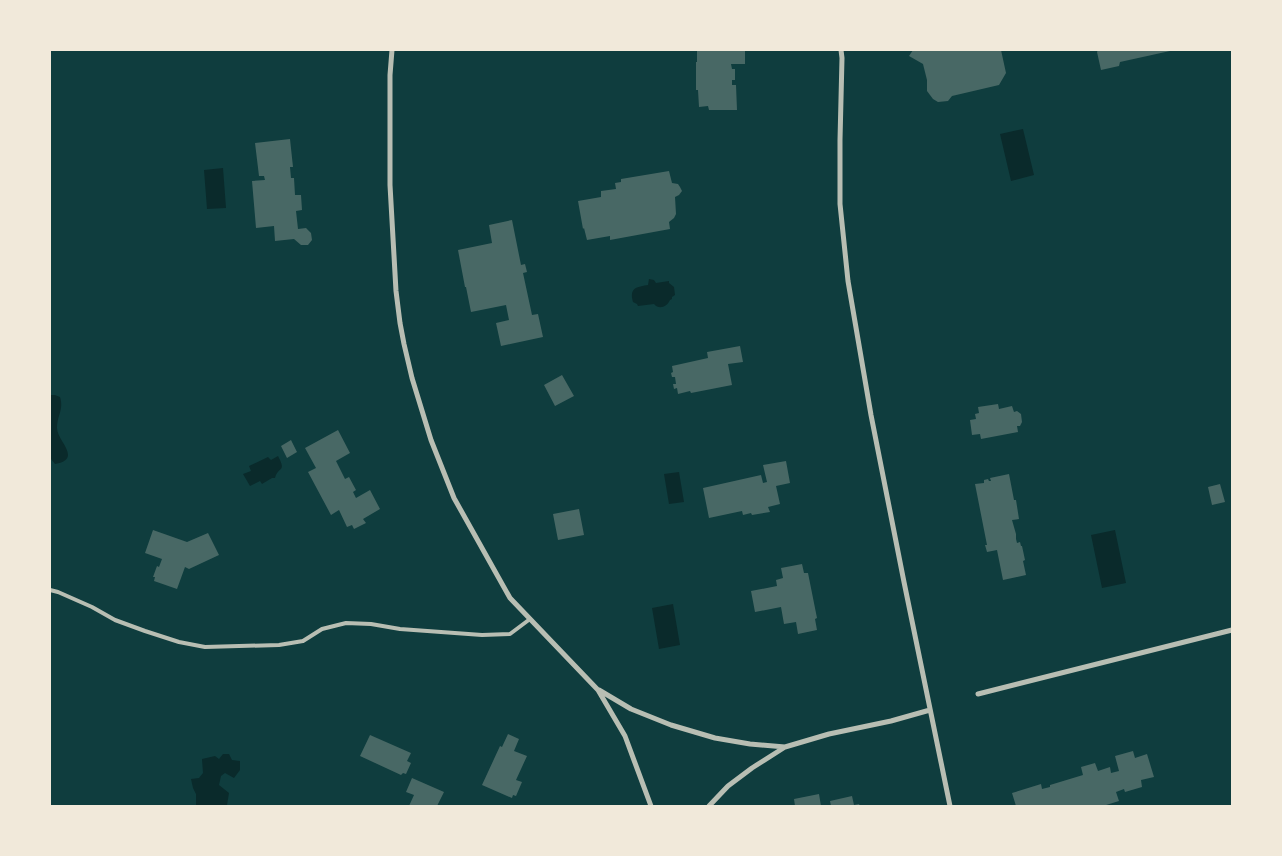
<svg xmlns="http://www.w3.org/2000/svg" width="1282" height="856" viewBox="0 0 1282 856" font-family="Barlow,sans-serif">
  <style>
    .water { fill: #0a2a2b }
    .building { fill: #486865 }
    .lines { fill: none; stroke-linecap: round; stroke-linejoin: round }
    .service { stroke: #b8beb3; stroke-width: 4 }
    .minor { stroke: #b8beb3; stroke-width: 5 }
  </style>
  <rect width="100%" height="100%" fill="#0f3d3e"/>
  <!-- water -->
  <path class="water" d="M1023,129L1034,175L1011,181L1000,134Z
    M223,168L226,208L207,209L204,170Z
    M649,279L654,280L656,283L669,281V283L674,287L675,295L672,297V299L670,300C667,307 659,310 654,304L638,306L637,304L633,302C629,288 636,287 648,285Z
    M50,395H55L60,397C64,410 57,415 57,428C57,441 83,459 55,464L51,459V453L50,448Z
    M278,456C287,473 278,466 275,478H272L262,484L260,481L250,486L243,474L251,471L249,466L268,457L271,460Z
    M679,472L684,502L669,504L664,474Z
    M1115,530L1126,583L1102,588L1091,535Z
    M673,604L680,645L659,649L652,608Z
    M223,754H229L232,760L240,761V770L234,778L225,773L221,776L219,785L229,793L227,805L196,806V794L193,788L191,779L199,778L203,773L202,759L215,756L219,759Z"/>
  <!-- building -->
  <path class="building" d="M697,50H745V64H731L732,69H735V80H732V85H736L737,110H709L708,106L699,107L698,90H696V62H697Z
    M913,50H946L948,51L954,50H1001L1006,73L999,85L952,96L948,101L938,102L933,99L927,91V80L923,64L909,56Z
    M1098,50H1170V51L1120,62L1119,66L1101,70L1097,52Z
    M290,139L293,167H290L291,178H294L295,195H301L302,210L296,211L298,229L306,228L311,233L312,240L308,245H301L294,239L275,241L274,226L256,228L252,181L265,180L264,176H259L255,143Z
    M669,171L672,183L678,184L680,187L682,191L679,195L675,197L676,214L674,218L669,222L670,229L610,240V236L587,240L584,228L583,229L578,201L601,197V191L616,189L615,183L621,182V179Z
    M512,220L521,265L525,264L527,272L523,273L532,315L538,314L543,337L501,346L496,323L509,320L506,305L471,312L466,287H465L458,250L492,243L489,225Z
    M740,346L743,362L728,364L732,385L691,393L690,391L678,394L677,388L674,389L673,384H676L675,377H672L671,373L673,372L672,366L708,358L707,352Z
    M562,375L574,396L555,406L544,385Z
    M998,404L999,409L1012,406L1014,412L1017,411L1021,414L1022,422L1020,426H1017L1018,432L981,439L980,434L972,435L970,420L976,419L975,414L979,413L978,407Z
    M338,430L350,453L336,461L345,479L349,477L356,490L353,492L356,498L370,490L380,509L363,519L366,523L354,529L352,525L347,527L339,510L331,515L308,472L316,468L305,448Z
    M291,440L297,452L287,458L281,446Z
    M786,461L790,483L776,486L780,504L768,507L770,512L752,515L751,513L743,515L742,511L709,518L703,488L761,475L763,483L767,482L763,465Z
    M1009,474L1014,500H1016L1019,519L1012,520L1016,534V539L1017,543L1020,542L1021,546H1022L1025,560L1023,561L1026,575L1003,580L997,550L987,552L985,545H987L975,484L984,483V480L988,479L989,481H991L990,478Z
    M1220,484L1225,502L1212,505L1208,487Z
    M579,509L584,535L558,540L553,514Z
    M153,530L187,542L208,533L219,555L189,569L185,567L177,589L154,581L155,577H153L157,566L159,567L162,559L145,553Z
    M802,564L804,573H808L817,618L815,619L817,630L798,634L796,622L784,624L781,607L755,612L751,591L777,586L776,580L783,578L781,568Z
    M508,734L519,739L514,751L527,756L516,780L522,782L516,796L513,795L512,798L482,785L500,746L502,747Z
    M370,735L411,753L407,761L411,763L406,774L403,773L401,775L360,756Z
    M1133,751L1135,758L1147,754L1154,777L1141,780L1142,787L1125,792L1124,789L1116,792L1119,801L1103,806H1016L1012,793L1041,784L1042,789L1050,787V785L1083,775L1081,767L1095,763L1098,771L1110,767L1111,773L1119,771L1115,756Z
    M412,778L444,792L437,806H409L414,795L406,792Z
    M819,794L821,806H795L794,799Z
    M852,796L854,805L859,804L860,806H831L830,801Z"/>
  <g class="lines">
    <!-- service -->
    <path class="service" d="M50,590L58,592L92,607L115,620L145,631L179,642L205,647L279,645L303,641L322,629L346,623L371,624L400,629L482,635L510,634L530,619"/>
    <!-- minor -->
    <path class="minor" d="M392,50L390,75V185L396,291L400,323L404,344L412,378L431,440L454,498L510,598L598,690L625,736L651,806
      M841,50L842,58L840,140V204L848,281L871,415L904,582L950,806
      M599,690L631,709L671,725L715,738L750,744L785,747L829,734L891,721L930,710
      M978,694L1232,630
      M709,806L728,786L752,768L785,747"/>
  </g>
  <!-- border -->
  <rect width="1282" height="856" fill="none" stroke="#f1e9da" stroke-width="102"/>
</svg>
